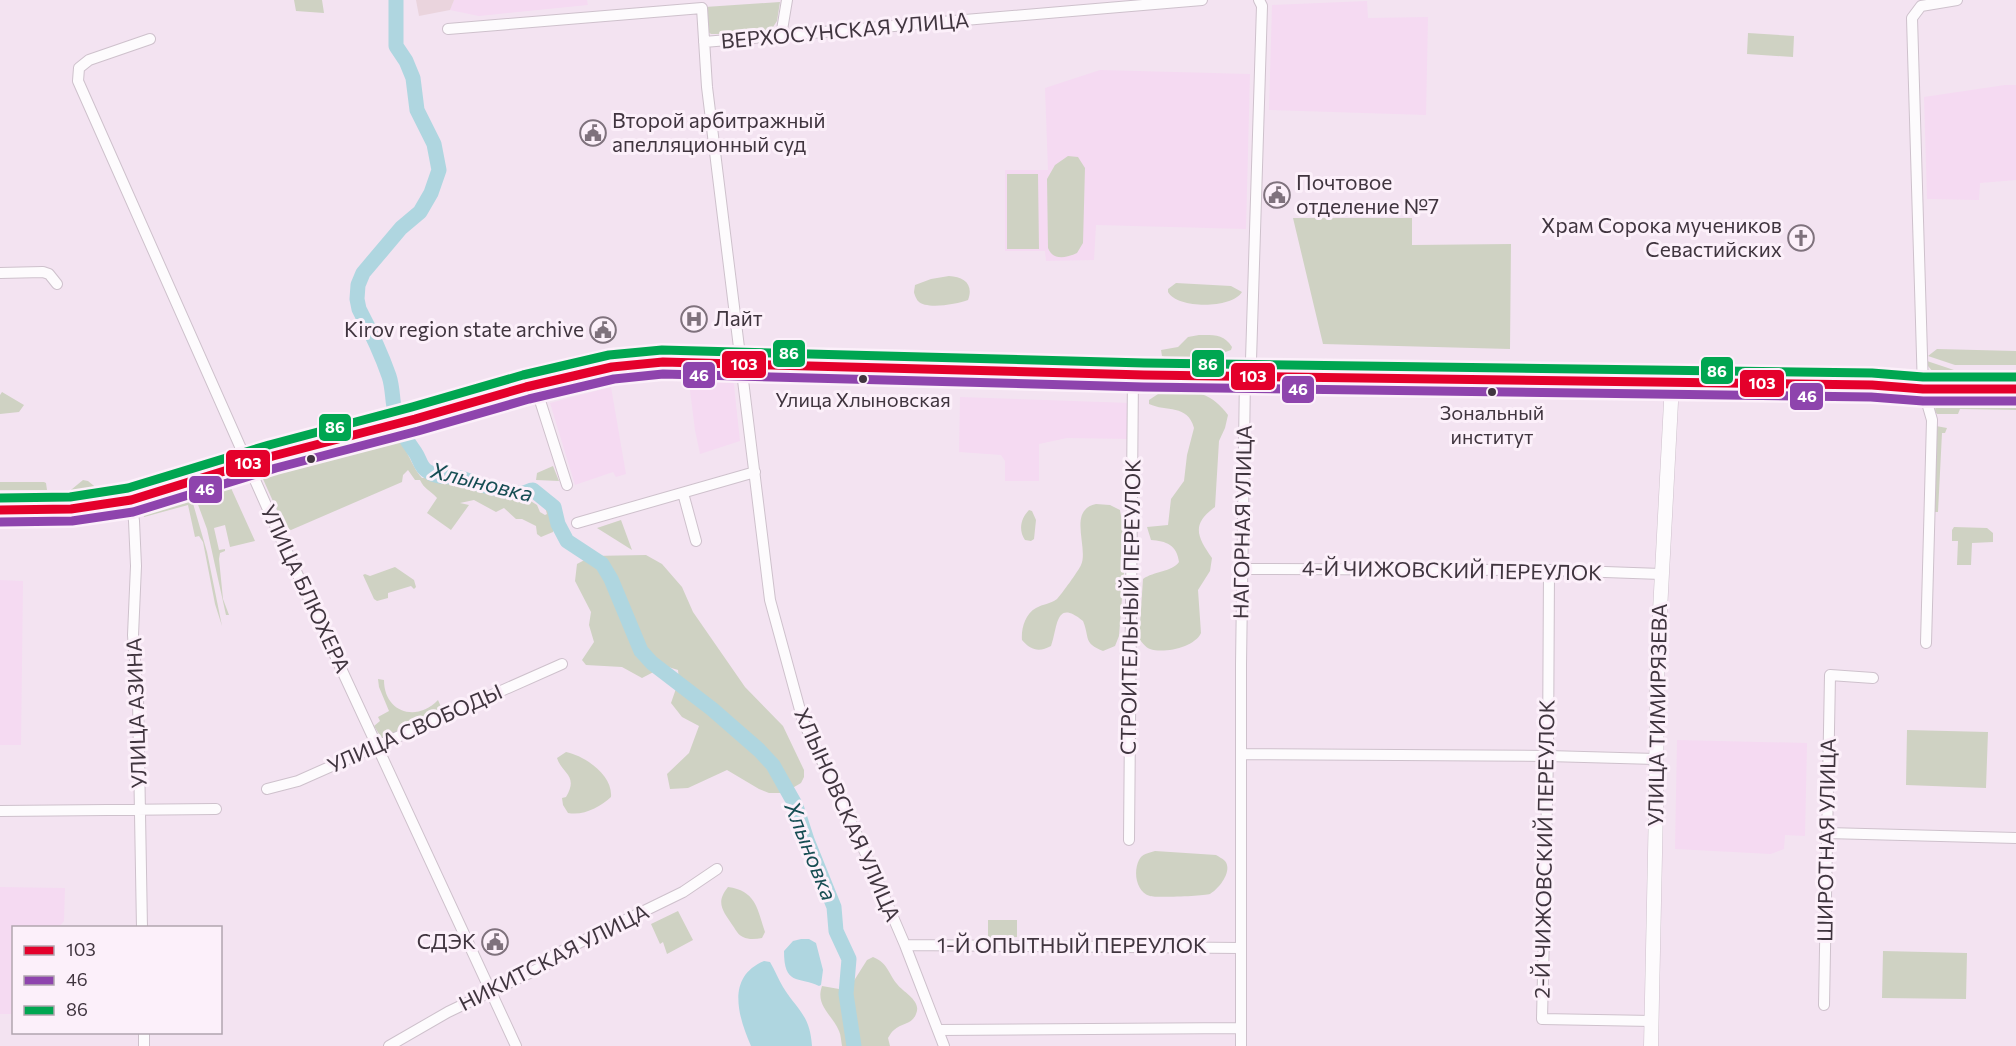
<svg xmlns="http://www.w3.org/2000/svg" width="2016" height="1046" viewBox="0 0 2016 1046" font-family="Commissioner,sans-serif">
  <style>
    .built { fill: #f5daf2 }
    .industrial { fill: #ead4dd }
    .green { fill: #cfd2c3 }
    .water { fill: #afd6e0 }
    .lines { fill: none; stroke-linecap: round; stroke-linejoin: round }
    .river { stroke: #afd6e0; stroke-width: 15 }
    .minor-casing { stroke: #cec1cc; stroke-width: 12 }
    .major-casing { stroke: #cec1cc; stroke-width: 15 }
    .minor { stroke: #fdfbfd; stroke-width: 10 }
    .major { stroke: #fdfbfd; stroke-width: 14 }
    .bus-1-casing { stroke: #fcf0fa; stroke-width: 14 }
    .bus-2-casing { stroke: #fcf0fa; stroke-width: 14 }
    .bus-3-casing { stroke: #fcf0fa; stroke-width: 14 }
    .bus-1 { stroke: #e4002b; stroke-width: 9 }
    .bus-2 { stroke: #8e44ad; stroke-width: 9 }
    .bus-3 { stroke: #00a651; stroke-width: 9 }
    .bus-dot { fill: #40353f; stroke: #fcf0fa; stroke-width: 2 }
    .labels { text-anchor: middle; stroke-width: 6; stroke-linejoin: round; paint-order: stroke }
    .bus-label { font-size: 20px; fill: #40353f; stroke: #fcf0fa }
    .street-label { font-size: 21px; fill: #40353f; stroke: #fcf0fa }
    .poi-label { font-size: 21px; fill: #40353f; stroke: #fcf0fa; text-anchor: start }
    .water-label { font-size: 22px; font-style: italic; fill: #164d53; stroke: #fcf0fa }
    .line-badge { stroke: #fcf0fa; stroke-width: 2 }
    .badge-label { font-size: 16px; text-anchor: middle; font-weight: bold; fill: #fff }
  </style>
  <rect width="100%" height="100%" fill="#f3e3f1"/>
  <!-- built -->
  <path class="built" d="M454,0H587L588,5L479,16L450,10Z
    M1367,1L1368,18L1428,17L1426,115L1269,110L1272,5Z
    M1100,70L1250,74L1246,229L1096,225L1094,260L1046,261L1045,251H1005V170H1048L1045,88Z
    M2005,85H2016V180L1980,183L1979,200L1927,199L1924,97Z
    M688,375L733,376L740,441L700,454L695,430Z
    M611,387L626,474L616,477L613,472L575,485L550,403Z
    M960,397L1130,403V439L1067,438L1039,444V481H1005V461L1001,455L959,452Z
    M0,580L23,581L21,745H0Z
    M1677,740L1807,743L1805,836L1785,835L1784,849L1771,854L1675,849Z
    M0,887L65,888L64,921L59,927L14,928L13,1014H0Z"/>
  <!-- industrial -->
  <path class="industrial" d="M416,0H454L450,10L419,16Z"/>
  <!-- green -->
  <path class="green" d="M294,0H322L324,13L296,11Z
    M780,2L777,21L773,27L765,30L718,34H711L707,31L705,7Z
    M1748,33L1794,36L1793,57L1747,54Z
    M1068,156L1078,157L1085,168L1083,243L1077,253C1066,258 1053,261 1048,248L1047,179L1055,165Z
    M1007,174H1038L1039,249H1007Z
    M1293,218H1412V245L1511,244L1510,349L1323,344Z
    M949,276C964,277 974,284 968,300C957,304 926,310 918,301C917,300 914,294 914,292L915,285L931,279Z
    M1176,283L1231,286L1242,292C1232,309 1177,309 1168,292V289Z
    M1199,335C1214,335 1224,334 1232,347L1231,350L1206,359L1167,358L1162,356L1161,350L1178,347L1188,337Z
    M1937,349L2016,351V365H1955L1928,356Z
    M1927,361L1954,370L2016,372H1933L1928,366Z
    M1171,389C1195,390 1213,394 1228,415L1225,428L1219,441L1215,507C1191,524 1197,537 1212,558L1210,571L1198,590L1201,633C1195,647 1164,654 1150,649C1145,647 1143,643 1139,639L1143,579C1154,571 1172,572 1179,562C1177,545 1166,541 1151,540L1147,527L1168,525L1171,499L1184,481L1187,455L1194,428C1188,404 1166,412 1149,404V400L1161,392Z
    M2,392L24,405L19,412L0,414V395Z
    M1949,398L2016,399V410L1960,409L1958,414H1937L1935,411L1936,403L1941,399Z
    M1936,426L1947,428L1945,433H1942L1938,512H1934Z
    M393,436C408,446 410,465 422,478H434L442,481L461,480L473,487L484,486L504,494L518,493L537,505L540,512L545,515L547,514L545,507L549,504L555,506L558,511L553,532L541,537L537,534L536,526L522,519H516L504,508L496,512L474,500L460,503L469,505L451,530L427,513L437,498C431,491 424,489 420,480H415L408,470L403,475L402,482L291,530L285,528L263,479L337,452Z
    M553,466L559,481L536,480L537,473Z
    M83,480L88,481L104,494H66Z
    M0,482H44L46,483L47,490H0Z
    M215,483H222L231,488L255,541L230,547L225,525L214,528L219,550L225,549V551L220,553L219,559L223,599L229,615H226L207,529L193,491Z
    M190,493L207,552L222,626L215,604L203,542L199,536L195,537L188,505L144,517L143,512L148,505Z
    M1096,504L1110,505L1120,510L1126,547L1119,636L1115,646L1103,651C1083,643 1090,638 1083,621C1055,598 1058,627 1051,646C1040,652 1031,651 1022,640C1021,629 1025,614 1036,608C1043,604 1050,604 1057,599C1061,595 1079,570 1081,565C1089,548 1067,510 1096,504Z
    M1029,510L1032,511L1036,520L1034,539L1031,541L1025,540C1018,530 1021,518 1029,510Z
    M621,520L632,550L597,528Z
    M1954,527L1987,528L1993,533V542L1972,543L1971,565H1957L1958,541H1952V530Z
    M646,555L662,564L682,587L693,612L745,687L783,726L804,770V777L801,783L784,793H769L759,789L727,770L688,788L670,789L667,774L689,753L699,726L682,717L671,703L679,680L678,670L665,666L642,678L622,667L586,665L582,660L594,642L589,625L591,612L575,581L577,564L592,556Z
    M395,567L414,580L416,587L414,589L411,586L388,593V598L377,601L374,599L363,575L365,574L370,576Z
    M378,679L384,680C384,712 416,723 438,700L442,709V713L432,716L429,714L400,727V733L382,739L374,726L380,721L378,717L389,711L379,687Z
    M1907,730L1988,732L1986,788L1906,785Z
    M566,752C585,756 613,775 611,797C600,807 584,816 568,813L563,805L562,798L566,797C579,775 562,774 557,758Z
    M1155,851L1216,855C1219,857 1222,858 1225,861C1233,871 1219,889 1210,894C1203,896 1156,898 1150,896C1136,892 1133,872 1139,860C1142,854 1148,853 1155,851Z
    M728,887C756,891 757,908 765,932L762,938C756,939 749,940 743,937C738,935 736,930 733,926C723,911 715,903 728,887Z
    M678,911L693,940L667,954L663,942L660,944L651,924Z
    M988,920H1017V937L988,938Z
    M1883,951L1967,953L1966,999L1882,998Z
    M873,957C888,963 888,973 897,984C904,993 922,1001 916,1014C912,1025 901,1023 894,1030C891,1032 890,1035 888,1038L890,1046H842C841,1041 841,1035 839,1031C832,1014 815,1006 822,986L839,989L850,987L867,960Z"/>
  <!-- water -->
  <path class="water" d="M801,939H809L816,943L823,970L821,985L819,986C798,976 784,986 784,951L793,941Z
    M764,961L770,962C775,970 778,979 783,987C798,1011 810,1015 812,1046H751C738,1016 726,977 764,961Z"/>
  <g class="lines">
    <!-- river -->
    <path class="river" d="M396,0V46L406,61L413,78L417,110L434,144L439,170L431,193L420,212L401,228L363,273L358,285L357,299L359,309C370,330 381,353 389,376C393,388 392,400 395,412C399,428 405,439 415,452C420,459 420,467 427,471C439,480 454,474 467,480C476,484 516,495 524,493C527,492 530,490 533,490L554,507L558,524L567,541L602,564L611,579L641,651L652,663L712,709L759,750L773,765L796,806L807,840L834,907L836,931L849,959L846,994L854,1046"/>
    <!-- minor casing -->
    <g class="minor-casing">
      <path id="minor" d="M448,29L702,8L707,87L770,600L803,721L865,852L905,945L944,1046
        M781,36L787,0
        M150,39L89,60L79,68L78,81L282,541L516,1046
        M704,42L1202,0
        M0,273L43,272L49,274L57,284
        M535,385L567,485
        M683,493L696,541
        M131,500L134,521L136,566L133,635L138,699L142,928
        M577,523L755,472
        M1243,569L1549,570L1661,574
        M1549,570L1548,756L1542,1019L1652,1021
        M1926,643L1932,420L1923,389L1912,18L1921,6L1957,0
        M1242,754L1548,756L1656,759
        M267,789L298,781L562,664
        M0,811L216,809
        M1827,833L2016,838
        M1129,840L1133,374
        M905,945L1240,948
        M1824,1005L1830,675L1873,678
        M938,1030L1241,1028
        M144,1032V1046
        M389,1046L448,1012L546,965L554,955L683,892L717,869
        M1241,1046V665L1245,375L1251,360L1262,6L1259,0"/>
    </g>
    <!-- major casing -->
    <g class="major-casing">
      <path id="major" d="M0,510L71,509L92,507L131,500L273,456L415,419L526,387L612,367L663,362L1144,375L1872,385L1923,389H2016
        M1651,1046L1656,806L1657,668L1672,383"/>
    </g>
    <!-- minor -->
    <use href="#minor" class="minor"/>
    <!-- major -->
    <use href="#major" class="major"/>
    <!-- bus-1 casing -->
    <g class="bus-1-casing">
      <path id="bus-1" d="M0,510L71,509L131,500L273,456L415,419L526,387L612,367L663,362L1144,375L1872,385L1923,389H2016"/>
    </g>
    <!-- bus-2 casing -->
    <g class="bus-2-casing">
      <path id="bus-2" d="M0,522L72,521L133,512L276,468L418,431L529,399L614,379L663,374L1144,387L1871,397L1923,401H2016"/>
    </g>
    <!-- bus-3 casing -->
    <g class="bus-3-casing">
      <path id="bus-3" d="M0,498L70,497L128,488L269,445L412,407L523,375L609,355L662,350L1144,363L1872,373L1923,377H2016"/>
    </g>
    <!-- bus-1 -->
    <use href="#bus-1" class="bus-1"/>
    <!-- bus-2 -->
    <use href="#bus-2" class="bus-2"/>
    <!-- bus-3 -->
    <use href="#bus-3" class="bus-3"/>
  </g>
  <!-- icons -->
  <defs>
    <g id="civic-ring" transform="scale(1.35)"><circle r="9.5" fill="#fcf0fa" stroke="#7f727d" stroke-width="1.5"/><path d="M-.6-6.5H3V-4.5H.6V-3L4-1V1h2V6H-6V1h2V-1L-.6-3ZM-1.2 2.5V6h2.4V2.5Z" fill="#7f727d"/></g>
    <g id="church-ring" transform="scale(1.35)"><circle r="9.5" fill="#fcf0fa" stroke="#7f727d" stroke-width="1.5"/><path d="M-1.2-6h2.4v3.5h3.3v2.4h-3.3V6h-2.4V-.1h-3.3v-2.4h3.3Z" fill="#7f727d"/></g>
    <g id="hospital-ring" transform="scale(1.35)"><circle r="9.5" fill="#fcf0fa" stroke="#7f727d" stroke-width="1.5"/><path d="M-5-5h3v3.5h4V-5h3V5h-3V1.5h-4V5h-3Z" fill="#7f727d"/></g>
  </defs>
  <g fill-rule="evenodd">
    <use href="#civic-ring" x="593" y="133"/>
    <use href="#civic-ring" x="1277" y="195"/>
    <use href="#church-ring" x="1801" y="238"/>
    <use href="#hospital-ring" x="694" y="319"/>
    <use href="#civic-ring" x="603" y="330"/>
    <use href="#civic-ring" x="495" y="942"/>
  </g>
  <!-- markers -->
  <g class="bus-dot">
    <circle cx="863" cy="379" r="5"/>
    <circle cx="1492" cy="392" r="5"/>
    <circle cx="311" cy="459" r="5"/>
  </g>
  <g class="labels">
    <!-- bus labels -->
    <g class="bus-label">
      <text x="863" y="407">Улица Хлыновская</text>
      <text x="1492" y="420">Зональный<tspan x="1492" dy="24">институт</tspan></text>
    </g>
    <!-- street labels -->
    <g class="street-label">
      <text transform="translate(845 31) rotate(-5)" y="7">ВЕРХОСУНСКАЯ УЛИЦА</text>
      <text transform="translate(1243 522) rotate(-89)" y="7">НАГОРНАЯ УЛИЦА</text>
      <text transform="translate(1452 571) rotate(1)" y="7">4-Й ЧИЖОВСКИЙ ПЕРЕУЛОК</text>
      <text transform="translate(305 589) rotate(65)" y="7">УЛИЦА БЛЮХЕРА</text>
      <text transform="translate(1131 607) rotate(-89)" y="7">СТРОИТЕЛЬНЫЙ ПЕРЕУЛОК</text>
      <text transform="translate(137 713) rotate(-92)" y="7">УЛИЦА АЗИНА</text>
      <text transform="translate(1658 715) rotate(-89)" y="7">УЛИЦА ТИМИРЯЗЕВА</text>
      <text transform="translate(415 729) rotate(-24)" y="7">УЛИЦА СВОБОДЫ</text>
      <text transform="translate(847 815) rotate(66)" y="7">ХЛЫНОВСКАЯ УЛИЦА</text>
      <text transform="translate(1827 840) rotate(-89)" y="7">ШИРОТНАЯ УЛИЦА</text>
      <text transform="translate(1545 849) rotate(-89)" y="7">2-Й ЧИЖОВСКИЙ ПЕРЕУЛОК</text>
      <text x="1072" y="953">1-Й ОПЫТНЫЙ ПЕРЕУЛОК</text>
      <text transform="translate(554 958) rotate(-27)" y="7">НИКИТСКАЯ УЛИЦА</text>
    </g>
    <!-- poi labels -->
    <g class="poi-label">
      <text x="612" y="128">Второй арбитражный<tspan x="612" dy="24">апелляционный суд</tspan></text>
      <text x="1296" y="190">Почтовое<tspan x="1296" dy="24">отделение №7</tspan></text>
      <text x="1782" y="233" text-anchor="end">Храм Сорока мучеников<tspan x="1782" dy="24">Севастийских</tspan></text>
      <text x="714" y="326">Лайт</text>
      <text x="584" y="337" text-anchor="end">Kirov region state archive</text>
      <text x="476" y="949" text-anchor="end">СДЭК</text>
    </g>
    <!-- water labels -->
    <g class="water-label">
      <text transform="translate(482 482) rotate(14)" y="8">Хлыновка</text>
      <text transform="translate(811 851) rotate(68)" y="8">Хлыновка</text>
    </g>
  </g>
  <g class="line-badge">
    <rect x="772" y="339" width="34" height="29" rx="6" fill="#00a651"/>
    <rect x="1191" y="349" width="34" height="29" rx="6" fill="#00a651"/>
    <rect x="721" y="350" width="46" height="29" rx="6" fill="#e4002b"/>
    <rect x="1700" y="356" width="34" height="29" rx="6" fill="#00a651"/>
    <rect x="682" y="361" width="34" height="28" rx="6" fill="#8e44ad"/>
    <rect x="1230" y="362" width="46" height="29" rx="6" fill="#e4002b"/>
    <rect x="1739" y="369" width="46" height="29" rx="6" fill="#e4002b"/>
    <rect x="1281" y="375" width="34" height="29" rx="6" fill="#8e44ad"/>
    <rect x="1789" y="382" width="35" height="29" rx="6" fill="#8e44ad"/>
    <rect x="318" y="413" width="34" height="29" rx="6" fill="#00a651"/>
    <rect x="225" y="449" width="46" height="29" rx="6" fill="#e4002b"/>
    <rect x="188" y="475" width="35" height="29" rx="6" fill="#8e44ad"/>
  </g>
  <g class="badge-label">
    <text x="789" y="359">86</text>
    <text x="1208" y="370">86</text>
    <text x="744" y="370">103</text>
    <text x="1717" y="377">86</text>
    <text x="699" y="381">46</text>
    <text x="1253" y="382">103</text>
    <text x="1762" y="389">103</text>
    <text x="1298" y="395">46</text>
    <text x="1807" y="402">46</text>
    <text x="335" y="433">86</text>
    <text x="248" y="469">103</text>
    <text x="205" y="495">46</text>
  </g>
  <!-- legend -->
  <rect x="12" y="926" width="210" height="108" fill="#fcf0fa" stroke="#b1a5af" stroke-width="1.5"/>
  <rect x="24" y="946" width="30" height="9" fill="#e4002b" stroke="#b1a5af" stroke-width="1.5"/>
  <text x="66" y="956" font-size="18" fill="#40353f">103</text>
  <rect x="24" y="976" width="30" height="9" fill="#8e44ad" stroke="#b1a5af" stroke-width="1.5"/>
  <text x="66" y="986" font-size="18" fill="#40353f">46</text>
  <rect x="24" y="1006" width="30" height="9" fill="#00a651" stroke="#b1a5af" stroke-width="1.5"/>
  <text x="66" y="1016" font-size="18" fill="#40353f">86</text>
</svg>
